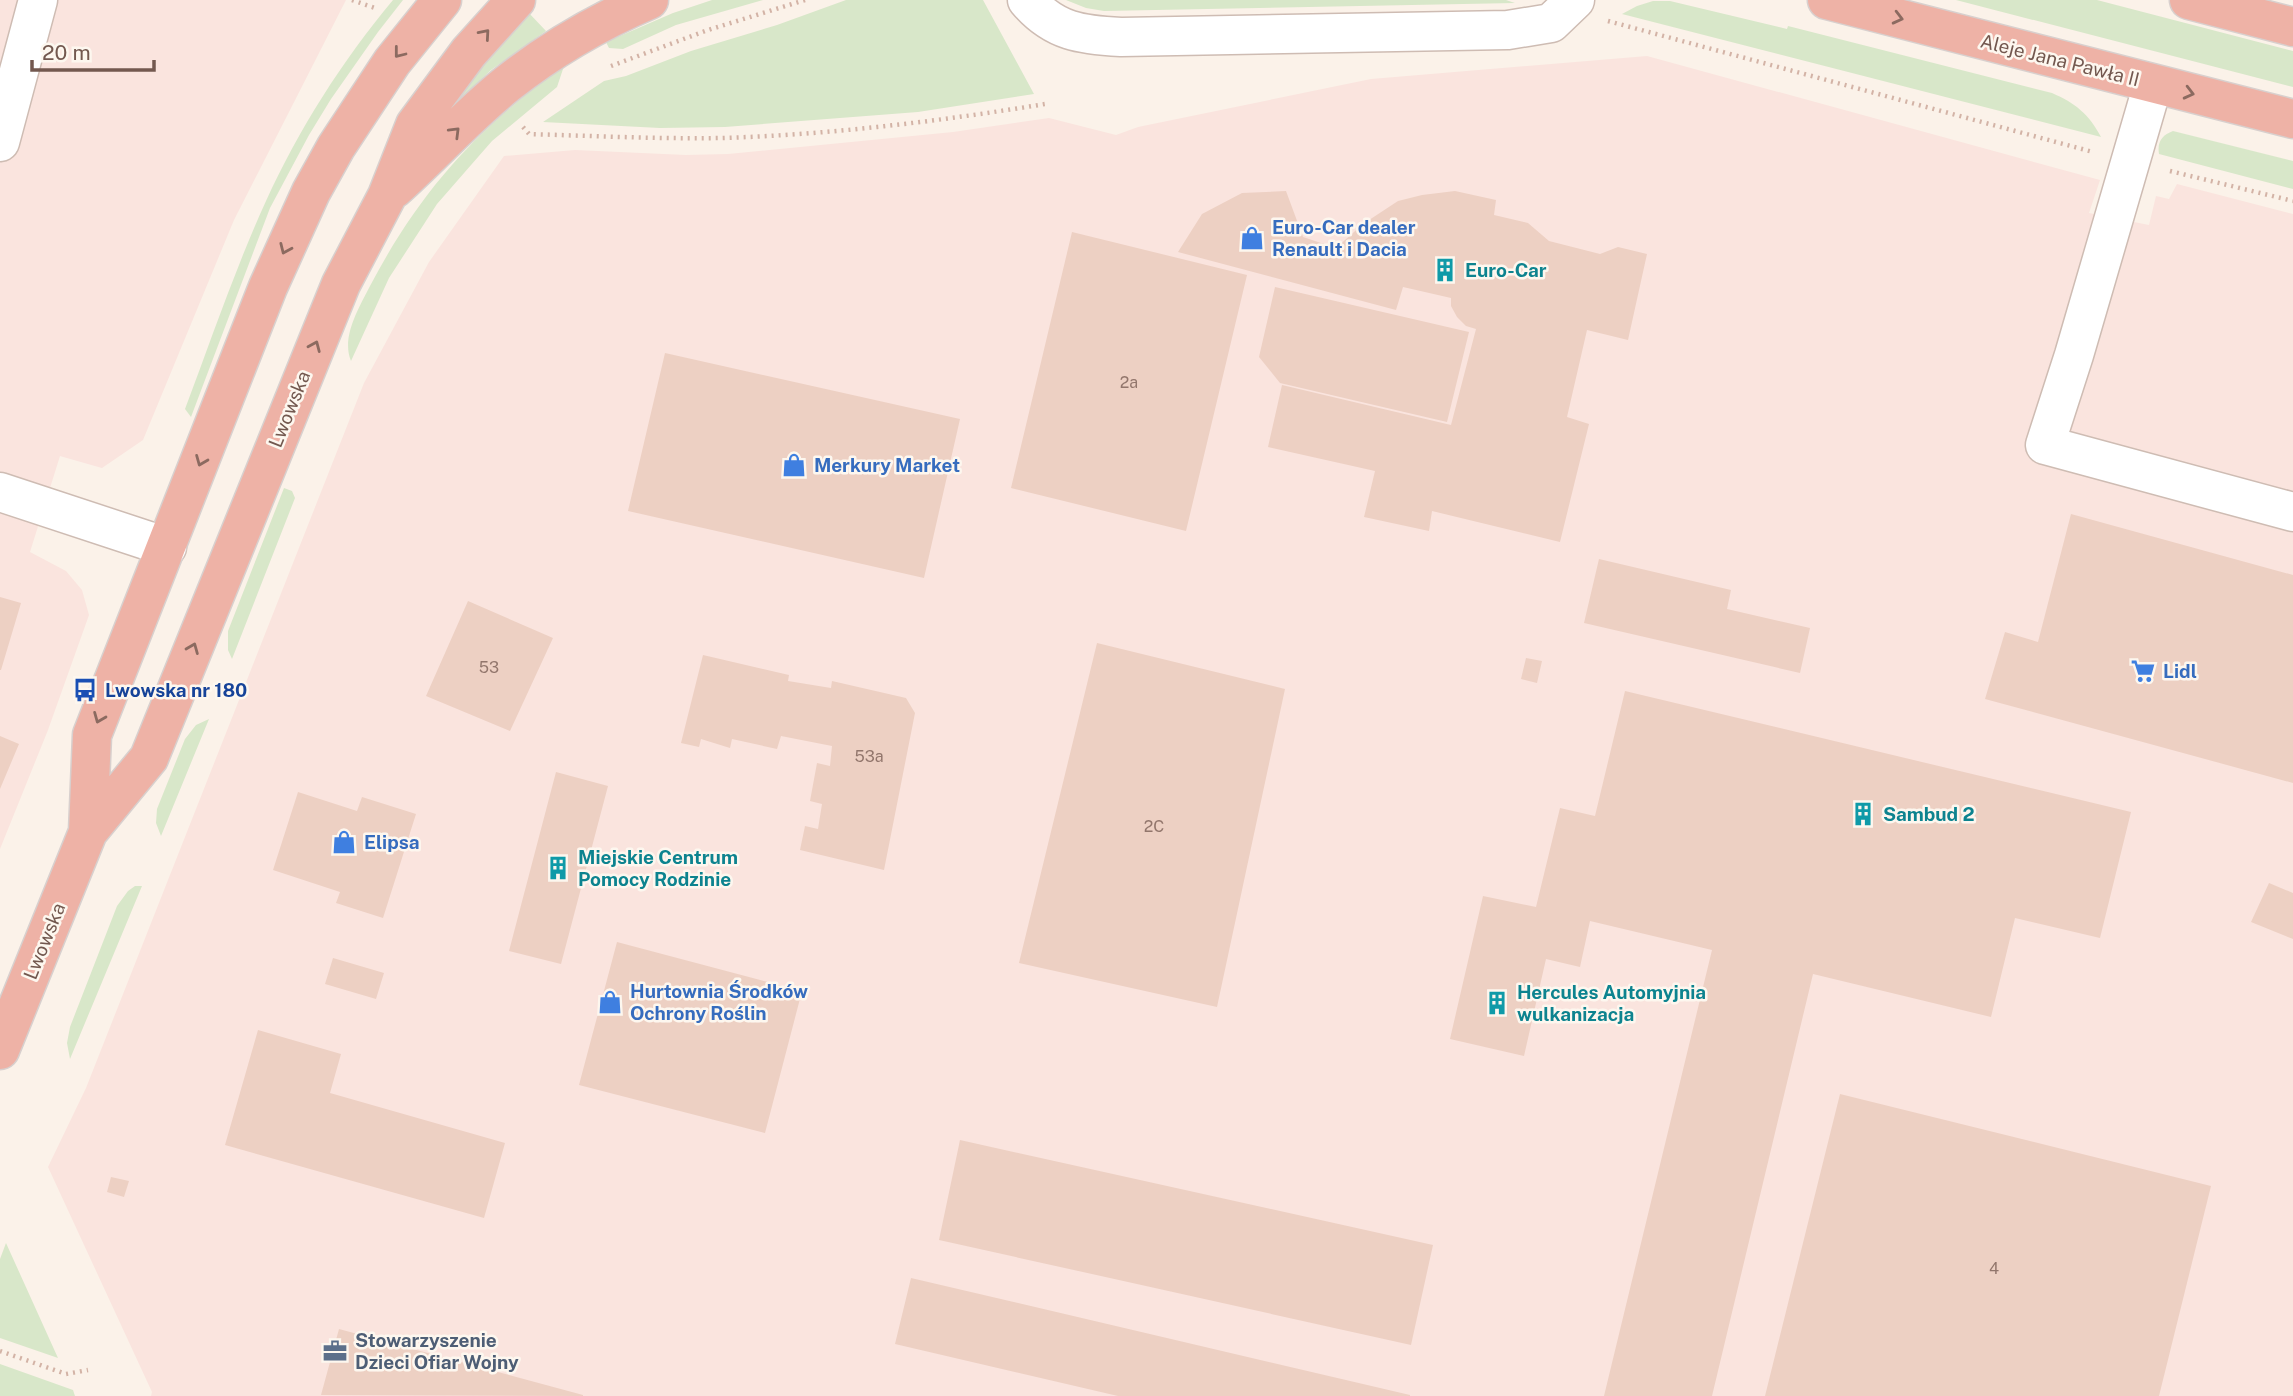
<svg xmlns="http://www.w3.org/2000/svg" width="2293" height="1396" viewBox="0 0 2293 1396" font-family="'Public Sans',sans-serif">
  <style>
    .commercial { fill: #fae4de }
    .green { fill: #d8e7c9 }
    .building { fill: #edd0c3 }
    .lines { fill: none; stroke-linecap: round; stroke-linejoin: round }
    .minor-casing { stroke: #cebcb3; stroke-width: 41 }
    .highway-casing { stroke: #d8d0ce; stroke-width: 41 }
    .path { stroke: #d3b3a6; stroke-width: 4.5; stroke-dasharray: 2 5; stroke-linecap: butt }
    .minor { stroke: #fff; stroke-width: 38 }
    .highway { stroke: #eeb2a6; stroke-width: 38 }
    .oneway { stroke: #8c6a60 }
    .labels { text-anchor: middle; stroke-width: 5; stroke-linejoin: round; paint-order: stroke }
    .number-label { font-size: 16px; fill: #92766c }
    .street-label { font-size: 19px; fill: #73584f; stroke: #fdf7ef }
    .shop-label { font-size: 19px; font-weight: bold; fill: #366cbe; stroke: #fdf7ef; text-anchor: start }
    .culture-label { font-size: 19px; font-weight: bold; fill: #0d838f; stroke: #fdf7ef; text-anchor: start }
    .transit-label { font-size: 19px; font-weight: bold; fill: #164399; stroke: #fdf7ef; text-anchor: start }
    .service-label { font-size: 19px; font-weight: bold; fill: #4e5e75; stroke: #fdf7ef; text-anchor: start }
  </style>
  <rect width="100%" height="100%" fill="#fbf2e9"/>
  <!-- commercial -->
  <path class="commercial" d="M0,0H346L234,220L143,440L102,468L60,456L30,552L66,571L82,590L89,615L48,730L0,849Z
    M1647,56L2100,180L2089,213L2149,225L2156,196L2169,199L2177,184L2293,214V1396H151L152,1392L48,1167L86,1088L364,383L429,262L504,156L575,150L686,155L728,154L953,132L1049,118L1116,135L1138,127L1371,79Z"/>
  <!-- green -->
  <path class="green" d="M393,0H403L378,32L331,99L309,135L270,208L191,417L185,409C211,340 235,269 266,201C299,129 342,61 393,0Z
    M712,0H763L676,25L623,49L609,48L606,42L673,13Z
    M846,0H983L1034,94L918,112L725,127L660,128L543,122L604,81L626,76L691,51L777,25Z
    M1066,0H1506L1515,3L1104,11L1086,8Z
    M1956,0H2097L2293,51V87Z
    M1653,1H1670L1787,29L1788,26L2052,93C2075,103 2089,114 2101,137L1622,14L1637,6Z
    M528,12L546,31L491,70L441,117L460,89Z
    M564,66L557,87L492,141L437,204L389,278L351,361C341,337 359,308 370,286C420,191 477,128 564,66Z
    M2173,131L2293,161V189L2159,154C2157,142 2162,135 2173,131Z
    M284,488L292,491L295,498L232,659L228,650V631Z
    M209,719L161,836L156,823L157,809L185,739L196,725Z
    M135,886H142L70,1059L67,1043L70,1027L117,906L128,891Z
    M6,1243L58,1358L0,1338V1259Z
    M0,1364L73,1390L75,1396H0Z"/>
  <!-- building -->
  <path class="building" d="M1286,191L1303,237L1336,248L1363,224L1398,201L1422,195L1455,191L1496,200L1494,215L1528,223L1549,241L1600,254L1618,247L1647,254L1628,340L1587,330L1567,417L1589,424L1560,542L1432,511L1429,531L1364,517L1375,471L1268,447L1282,385L1451,425L1476,329L1466,326L1457,317L1451,306V298L1403,287L1396,310L1178,252L1202,214L1242,193Z
    M1072,232L1247,275L1186,531L1011,488Z
    M1275,287L1469,332L1447,422L1280,383L1259,357Z
    M665,353L960,419L924,578L628,511Z
    M2071,514L2293,575V783L1985,699L2005,632L2038,642Z
    M1599,559L1731,590L1727,609L1810,628L1800,673L1584,623Z
    M0,597L21,603L1,670H0Z
    M468,601L553,638L510,731L426,696Z
    M1097,643L1285,689L1217,1007L1019,963Z
    M703,655L789,675L788,681L831,688L832,681L906,698L915,713L884,870L800,850L805,826L818,829L822,804L810,801L817,763L830,766L832,746L781,736L777,749L732,739L730,748L701,739L699,747L681,743Z
    M1526,658L1542,661L1537,683L1521,679Z
    M1625,691L2131,812L2100,938L2015,918L1991,1017L1813,974L1712,1396H1604L1712,950L1590,921L1580,967L1546,959L1524,1056L1450,1039L1483,896L1536,907L1560,808L1595,816Z
    M0,736L19,744L0,789Z
    M556,772L608,786L561,964L509,951Z
    M298,792L357,811L362,797L416,814L383,918L336,903L340,892L273,870Z
    M2269,883L2293,893V939L2251,922Z
    M617,942L802,991L765,1133L579,1085Z
    M333,958L384,973L376,999L325,984Z
    M258,1030L341,1054L330,1093L505,1143L484,1218L225,1145Z
    M1840,1094L2211,1186L2159,1396H1765Z
    M960,1140L1433,1245L1411,1345L939,1240Z
    M111,1177L129,1181L124,1197L107,1192Z
    M911,1278L1410,1395V1396H1118L895,1344Z
    M339,1329L583,1395V1396L321,1395Z"/>
  <g class="lines">
    <!-- minor casing -->
    <g class="minor-casing">
      <path id="minor" d="M1027,0C1054,32 1082,35 1121,37L1508,30L1551,23L1575,0
        M2153,84L2074,355L2045,445L2293,512
        M0,142L38,0
        M0,492L167,547"/>
    </g>
    <!-- highway casing -->
    <g class="highway-casing">
      <path id="highway" d="M1827,0L2293,119
        M2189,0L2293,27
        M394,189C432,155 467,116 507,84C551,49 598,22 649,0
        M88,832L92,735L268,287L311,192L336,147L392,62L442,0
        M0,1050L88,832L149,758L341,284L387,196L415,125L469,52L516,0"/>
    </g>
    <!-- path -->
    <path class="path" d="M352,0L375,8
      M1608,21L2093,152
      M611,66L708,30L805,0
      M523,127L529,134C593,136 657,139 721,138C827,135 941,121 1045,104
      M2170,171L2293,201
      M0,1351L66,1374L88,1370"/>
    <!-- minor -->
    <use href="#minor" class="minor"/>
    <!-- highway -->
    <use href="#highway" class="highway"/>
  </g>
  <!-- one-way arrows -->
  <defs><path id="oneway-chevron" d="M-2-3.5L2.5 0L-2 3.5" fill="none" stroke-width="1.6" stroke-linecap="round" stroke-linejoin="round" transform="scale(1.75)"/></defs>
  <g class="oneway">
    <use href="#oneway-chevron" transform="translate(1898 18) rotate(14)"/>
    <use href="#oneway-chevron" transform="translate(485 34) rotate(-49)"/>
    <use href="#oneway-chevron" transform="translate(399 53) rotate(128)"/>
    <use href="#oneway-chevron" transform="translate(2189 93) rotate(14)"/>
    <use href="#oneway-chevron" transform="translate(455 132) rotate(-45)"/>
    <use href="#oneway-chevron" transform="translate(285 249) rotate(114)"/>
    <use href="#oneway-chevron" transform="translate(315 346) rotate(-67)"/>
    <use href="#oneway-chevron" transform="translate(201 461) rotate(112)"/>
    <use href="#oneway-chevron" transform="translate(193 648) rotate(-68)"/>
    <use href="#oneway-chevron" transform="translate(99 718) rotate(112)"/>
  </g>
  <!-- icons -->
  <defs>
    <g id="shop-bare" transform="scale(1.89)"><path d="M-5-2.5h2.3a2.7 3.5 0 0 1 5.4 0H5L5.5 6h-11ZM-1.5-2.5h3a1.5 2.3 0 0 0-3 0Z" fill="#3f7fe0" stroke="#fdf7ef" stroke-width="2.5" paint-order="stroke"/></g>
    <g id="building-bare" transform="scale(1.89)"><path d="M-4-6H4V6H1V3H-1V6H-4ZM-2.5-4.3h1.7v1.8h-1.7ZM.8-4.3h1.7v1.8H.8ZM-2.5-1h1.7V.8h-1.7ZM.8-1h1.7V.8H.8Z" fill="#0f9aa8" stroke="#fdf7ef" stroke-width="2.5" paint-order="stroke"/></g>
    <g id="supermarket-bare" transform="scale(1.89)"><path d="M-6-5.5h2.5l.6 2H6L4.5 2H-2.5L-4.4-4H-6ZM-1.5 3.2a1.3 1.3 0 1 0 .1 0ZM3 3.2a1.3 1.3 0 1 0 .1 0Z" fill="#3f7fe0" stroke="#fdf7ef" stroke-width="2.5" paint-order="stroke"/></g>
    <g id="bus-bare" transform="scale(1.89)"><path d="M-5-6H5V4H4V6H2V4H-2V6H-4V4H-5ZM-3.5-4V0h7V-4ZM-3.5 1.2v1.5H-2V1.2ZM2 1.2v1.5H3.5V1.2Z" fill="#1a4fb4" stroke="#fdf7ef" stroke-width="2.5" paint-order="stroke"/></g>
    <g id="office-bare" transform="scale(1.89)"><path d="M-6-3h4V-5.5h4V-3h4V5H-6ZM-1-4.5V-3h2v-1.5ZM-6 0V1H6V0Z" fill="#5c6f8a" stroke="#fdf7ef" stroke-width="2.5" paint-order="stroke"/></g>
  </defs>
  <g fill-rule="evenodd">
    <use href="#shop-bare" x="1252" y="238"/>
    <use href="#building-bare" x="1445" y="270"/>
    <use href="#shop-bare" x="794" y="465"/>
    <use href="#supermarket-bare" x="2143" y="671"/>
    <use href="#bus-bare" x="85" y="690"/>
    <use href="#building-bare" x="1863" y="814"/>
    <use href="#shop-bare" x="344" y="842"/>
    <use href="#building-bare" x="558" y="868"/>
    <use href="#shop-bare" x="610" y="1002"/>
    <use href="#building-bare" x="1497" y="1003"/>
    <use href="#office-bare" x="335" y="1351"/>
  </g>
  <g class="labels">
    <!-- number labels -->
    <g class="number-label">
      <text x="1129" y="388">2a</text>
      <text x="489" y="673">53</text>
      <text x="869" y="762">53a</text>
      <text x="1154" y="832">2C</text>
      <text x="1994" y="1274">4</text>
    </g>
    <!-- street labels -->
    <g class="street-label">
      <text transform="translate(2060 60) rotate(14)" y="7">Aleje Jana Pawła II</text>
      <text transform="translate(289 409) rotate(-68)" y="7">Lwowska</text>
      <text transform="translate(44 941) rotate(-68)" y="7">Lwowska</text>
    </g>
    <!-- shop labels -->
    <g class="shop-label">
      <text x="1272" y="234">Euro-Car dealer<tspan x="1272" dy="22">Renault i Dacia</tspan></text>
      <text x="814" y="472">Merkury Market</text>
      <text x="2163" y="678">Lidl</text>
      <text x="364" y="849">Elipsa</text>
      <text x="630" y="998">Hurtownia Środków<tspan x="630" dy="22">Ochrony Roślin</tspan></text>
    </g>
    <!-- culture labels -->
    <g class="culture-label">
      <text x="1465" y="277">Euro-Car</text>
      <text x="1883" y="821">Sambud 2</text>
      <text x="578" y="864">Miejskie Centrum<tspan x="578" dy="22">Pomocy Rodzinie</tspan></text>
      <text x="1517" y="999">Hercules Automyjnia<tspan x="1517" dy="22">wulkanizacja</tspan></text>
    </g>
    <!-- transit labels -->
    <g class="transit-label">
      <text x="105" y="697">Lwowska nr 180</text>
    </g>
    <!-- service labels -->
    <g class="service-label">
      <text x="355" y="1347">Stowarzyszenie<tspan x="355" dy="22">Dzieci Ofiar Wojny</tspan></text>
    </g>
  </g>
  <!-- scale -->
  <path d="M32 60v10h122v-10" fill="none" stroke="#73584f" stroke-width="3.5"/>
  <text x="42" y="60" font-size="21" fill="#73584f" stroke="#fdf7ef" stroke-width="5" paint-order="stroke">20 m</text>
</svg>
